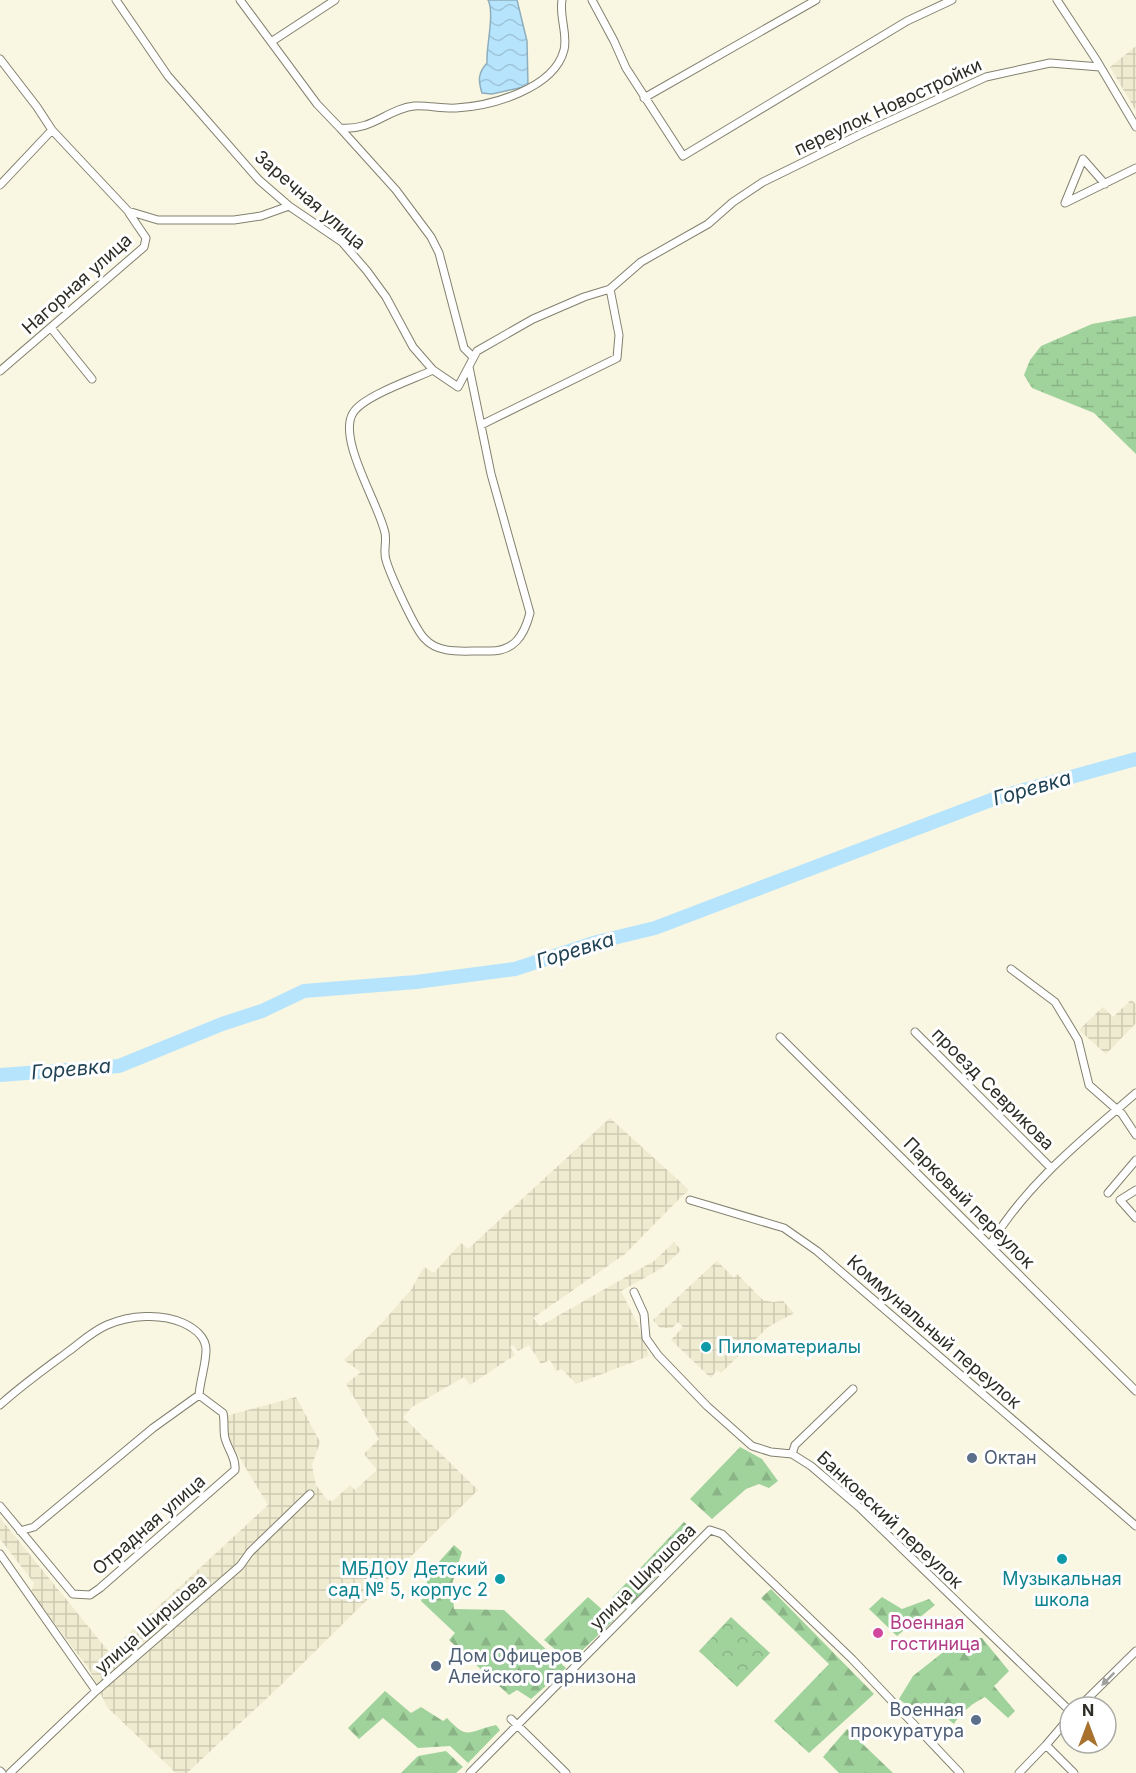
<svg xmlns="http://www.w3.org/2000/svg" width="1136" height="1773" viewBox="0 0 1136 1773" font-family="Inter,sans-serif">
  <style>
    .industrial { fill: url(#industrial-grid) }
    .forest { fill: url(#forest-firs) }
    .wetland { fill: url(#wetland-marsh) }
    .park { fill: url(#park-crowns) }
    .water { fill: url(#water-waves); stroke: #8eadbc; stroke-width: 1.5 }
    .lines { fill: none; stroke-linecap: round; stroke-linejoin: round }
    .river { stroke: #b7e4fd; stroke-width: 14 }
    .street-casing { stroke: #83806f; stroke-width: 9 }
    .street { stroke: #fff; stroke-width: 7 }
    .oneway { fill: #a0a09d }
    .culture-dot { fill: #0f9aa8; stroke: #fff; stroke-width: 2 }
    .service-dot { fill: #5c6f8a; stroke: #fff; stroke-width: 2 }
    .hotel-dot { fill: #d1479c; stroke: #fff; stroke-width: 2 }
    .labels { text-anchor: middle; stroke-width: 6; stroke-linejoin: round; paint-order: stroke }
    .street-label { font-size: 18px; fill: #2d2c25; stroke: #fff }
    .culture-label { font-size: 18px; fill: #0d838f; stroke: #fff; text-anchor: start }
    .service-label { font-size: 18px; fill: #4e5e75; stroke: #fff; text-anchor: start }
    .hotel-label { font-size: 18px; fill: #b23c85; stroke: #fff; text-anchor: start }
    .water-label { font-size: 20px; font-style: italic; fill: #1f4254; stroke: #fff }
  </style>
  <defs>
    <pattern id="industrial-grid" width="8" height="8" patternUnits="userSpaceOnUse" patternTransform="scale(1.5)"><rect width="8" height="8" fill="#efebd0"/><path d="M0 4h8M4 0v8" fill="none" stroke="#cdcab2"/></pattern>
    <pattern id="forest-firs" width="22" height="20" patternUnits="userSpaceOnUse" patternTransform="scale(1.5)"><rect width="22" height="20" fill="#a0d29c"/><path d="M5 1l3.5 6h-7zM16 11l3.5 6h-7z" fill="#8ab486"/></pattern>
    <pattern id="wetland-marsh" width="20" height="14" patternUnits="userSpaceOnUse" patternTransform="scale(1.5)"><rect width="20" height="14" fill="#a0d29c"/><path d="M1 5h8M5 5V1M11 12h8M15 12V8" fill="none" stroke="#8ab486"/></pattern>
    <pattern id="park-crowns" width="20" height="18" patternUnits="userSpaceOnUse" patternTransform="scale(1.5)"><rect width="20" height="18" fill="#a0d29c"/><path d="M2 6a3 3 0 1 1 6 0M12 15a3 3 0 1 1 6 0" fill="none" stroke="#8ab486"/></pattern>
    <pattern id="water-waves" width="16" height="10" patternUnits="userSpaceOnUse" patternTransform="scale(1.5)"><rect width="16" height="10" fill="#b7e4fd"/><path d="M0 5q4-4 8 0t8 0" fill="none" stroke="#9ec4d9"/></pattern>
  </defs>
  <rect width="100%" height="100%" fill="#f9f6e2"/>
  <!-- industrial -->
  <path class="industrial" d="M1136,46V111L1110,67Z
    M1131,1000L1136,1004V1023L1106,1054L1079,1030L1103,1007L1113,1017Z
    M610,1118L688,1189L687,1193L684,1194L625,1254L533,1318L540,1326L654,1261L674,1242L681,1250L662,1268L621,1291L638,1325L649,1356L576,1384L562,1369L556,1371L550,1360L541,1364L529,1345L518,1351L513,1345L510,1347L515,1355L470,1385L464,1377L412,1407L403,1417L478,1490L282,1684L187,1773H176L107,1707L89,1669L31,1592L34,1583L0,1539V1518L109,1652L268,1505L226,1435V1416L296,1397L320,1442L312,1465L316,1485L327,1500L333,1501L350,1485L355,1490L377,1470L364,1454L379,1439L346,1384L361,1372L344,1360L380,1325L411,1290L424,1267L434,1273L461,1243L468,1249Z
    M717,1261L734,1278L737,1274L763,1300L773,1302L783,1301L794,1313L768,1327L721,1373L717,1370L711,1378L671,1340L683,1327L678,1322L672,1328H660L653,1320Z"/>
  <!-- forest -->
  <path class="forest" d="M740,1447L762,1459L778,1481L769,1488L759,1484L746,1489L712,1519L690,1499Z
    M684,1522L696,1533L626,1610L612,1598Z
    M454,1545L462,1552L452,1584L454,1609L504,1610L566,1668L531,1699L517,1690L509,1695L449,1640L455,1633L421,1601L430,1572Z
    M771,1589L874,1694L809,1753L774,1721L829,1664L761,1598Z
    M588,1597L614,1620L570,1662L544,1640Z
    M882,1597L902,1609L929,1599L935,1605L897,1636L869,1609Z
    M965,1638H982L1009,1671L994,1686L1015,1711L1008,1718L985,1697C974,1702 959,1714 954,1724L934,1708L921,1717L899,1699L913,1676L951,1646Z
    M385,1691L411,1713L421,1707L443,1721L447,1718C468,1741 468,1731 496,1725L500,1730L468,1763L450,1746L418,1748L383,1718L359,1739L348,1728Z
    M847,1729L893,1773H839L823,1757Z
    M446,1751L463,1767L456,1773H401L418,1756Z"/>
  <!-- wetland -->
  <path class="wetland" d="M1136,316V454L1094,413L1032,388L1024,375L1030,360L1041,346L1092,324Z"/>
  <!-- park -->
  <path class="park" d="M731,1617L770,1653L737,1687L699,1651Z"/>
  <!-- water -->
  <path class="water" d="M488,0H517L527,41L528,86L492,94L482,93C478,80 478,73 487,63C486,46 495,13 488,0Z"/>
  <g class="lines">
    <!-- river -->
    <path class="river" d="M0,1075L119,1066L222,1024L262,1011L304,991L416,982L515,969L597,942L655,928L999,797L1136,759"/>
    <!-- street casing -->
    <g class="street-casing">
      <path id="street" d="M116,0L168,76L259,180L289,206L342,242L367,271L386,297L413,347L433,370
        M240,0L317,104L340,128C373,131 387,109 414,106C428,105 442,109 456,108C491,106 554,89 564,50C568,34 559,17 562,0
        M592,0L614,41L626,68L683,156L907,21L952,0
        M1057,0L1097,61L1136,127
        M271,42L335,0
        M0,59L37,107L52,130L128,211L158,220H234L261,216L289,206
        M644,98L816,0
        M340,128L396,190L431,237L439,253L464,348L473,357
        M1105,184L1083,159L1065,203L1136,168
        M0,185L52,130
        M610,289L641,262L708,224L733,202L763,182L861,134L986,77L1050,63L1100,67
        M51,328L92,379
        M469,367L491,474L530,613C524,636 514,652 488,651C466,650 440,656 424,638C414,627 390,574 386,560C383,551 387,542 385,533C379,504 337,439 353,413C363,396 414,379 433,370L458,387L477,351L533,319L584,297L610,289L619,335L617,358L481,425
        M0,371L144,247L146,238L129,213
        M1011,969L1055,1002L1078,1040L1089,1085L1122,1114L1136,1135
        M915,1032L1051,1168
        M780,1037L1136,1391
        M1136,1190L1120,1200L1136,1218
        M1108,1193L1136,1160
        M690,1200L784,1228L817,1251L1136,1526
        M990,1245C1026,1184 1083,1139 1136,1093
        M634,1292L644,1314L646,1338L658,1355L707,1406L752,1446L771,1452L792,1454L811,1466L859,1507L1070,1711
        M0,1405C22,1385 46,1368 69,1351C81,1342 93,1331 107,1325C130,1315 161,1313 183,1323C194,1328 206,1337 206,1350C206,1364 200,1381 199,1395L153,1428L34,1527L20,1531
        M792,1454L795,1445L853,1389
        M0,1506L73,1594L90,1595L100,1588L235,1470C236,1457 228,1450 225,1438C223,1430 225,1422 223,1413L199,1395
        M0,1554L96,1691
        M1079,1707L1136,1651
        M511,1719L566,1773
        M1046,1745L1074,1773
        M0,1771L2,1773
        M10,1773L96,1691L240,1566L250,1552L310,1494
        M470,1773L710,1530L722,1534L852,1659L960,1773
        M1019,1773L1046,1745L1070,1717"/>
    </g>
    <!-- street -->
    <use href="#street" class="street"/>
  </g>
  <!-- one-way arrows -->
  <defs><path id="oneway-solid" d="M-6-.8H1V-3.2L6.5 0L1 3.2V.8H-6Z" transform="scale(1.5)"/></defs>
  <use class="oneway" href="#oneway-solid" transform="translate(1108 1679) rotate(135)"/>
  <!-- markers -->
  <g class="culture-dot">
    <circle cx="706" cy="1347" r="6"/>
    <circle cx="1062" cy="1559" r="6"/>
    <circle cx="500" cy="1579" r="6"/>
  </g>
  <g class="service-dot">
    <circle cx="972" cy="1458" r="6"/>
    <circle cx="436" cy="1666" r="6"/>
    <circle cx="976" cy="1720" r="6"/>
  </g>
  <circle class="hotel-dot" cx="878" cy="1633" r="6"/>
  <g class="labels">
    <!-- street labels -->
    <g class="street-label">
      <text transform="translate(888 107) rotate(-25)" y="6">переулок Новостройки</text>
      <text transform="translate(310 200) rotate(41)" y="6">Заречная улица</text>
      <text transform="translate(77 284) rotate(-42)" y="6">Нагорная улица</text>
      <text transform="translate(993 1089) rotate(45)" y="6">проезд Севрикова</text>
      <text transform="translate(969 1203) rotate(45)" y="6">Парковый переулок</text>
      <text transform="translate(934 1332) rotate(41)" y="6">Коммунальный переулок</text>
      <text transform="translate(890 1520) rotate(43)" y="6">Банковский переулок</text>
      <text transform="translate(149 1525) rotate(-41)" y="6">Отрадная улица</text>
      <text transform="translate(643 1577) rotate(-45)" y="6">улица Ширшова</text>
      <text transform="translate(151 1624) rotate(-41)" y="6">улица Ширшова</text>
    </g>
    <!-- culture labels -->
    <g class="culture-label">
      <text x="718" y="1353">Пиломатериалы</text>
      <text x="488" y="1575" text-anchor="end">МБДОУ Детский<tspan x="488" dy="21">сад № 5, корпус 2</tspan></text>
      <text x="1062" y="1585" text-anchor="middle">Музыкальная<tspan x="1062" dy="21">школа</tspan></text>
    </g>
    <!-- service labels -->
    <g class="service-label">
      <text x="984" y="1464">Октан</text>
      <text x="448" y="1662">Дом Офицеров<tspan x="448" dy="21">Алейского гарнизона</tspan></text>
      <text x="964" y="1716" text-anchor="end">Военная<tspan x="964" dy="21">прокуратура</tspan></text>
    </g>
    <!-- hotel labels -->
    <g class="hotel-label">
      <text x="890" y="1629">Военная<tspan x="890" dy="21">гостиница</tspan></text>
    </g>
    <!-- water labels -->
    <g class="water-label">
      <text transform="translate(1032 788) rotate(-16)" y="7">Горевка</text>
      <text transform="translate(575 950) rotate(-17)" y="7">Горевка</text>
      <text transform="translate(71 1069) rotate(-5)" y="7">Горевка</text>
    </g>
  </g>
  <!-- north arrow -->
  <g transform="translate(1088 1725)"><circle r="28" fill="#ffffff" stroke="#ababa8" stroke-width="1.5"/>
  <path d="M0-4.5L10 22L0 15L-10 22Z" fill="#a9712e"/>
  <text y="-9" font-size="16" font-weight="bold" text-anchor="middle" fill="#2d2c25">N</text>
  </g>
</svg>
